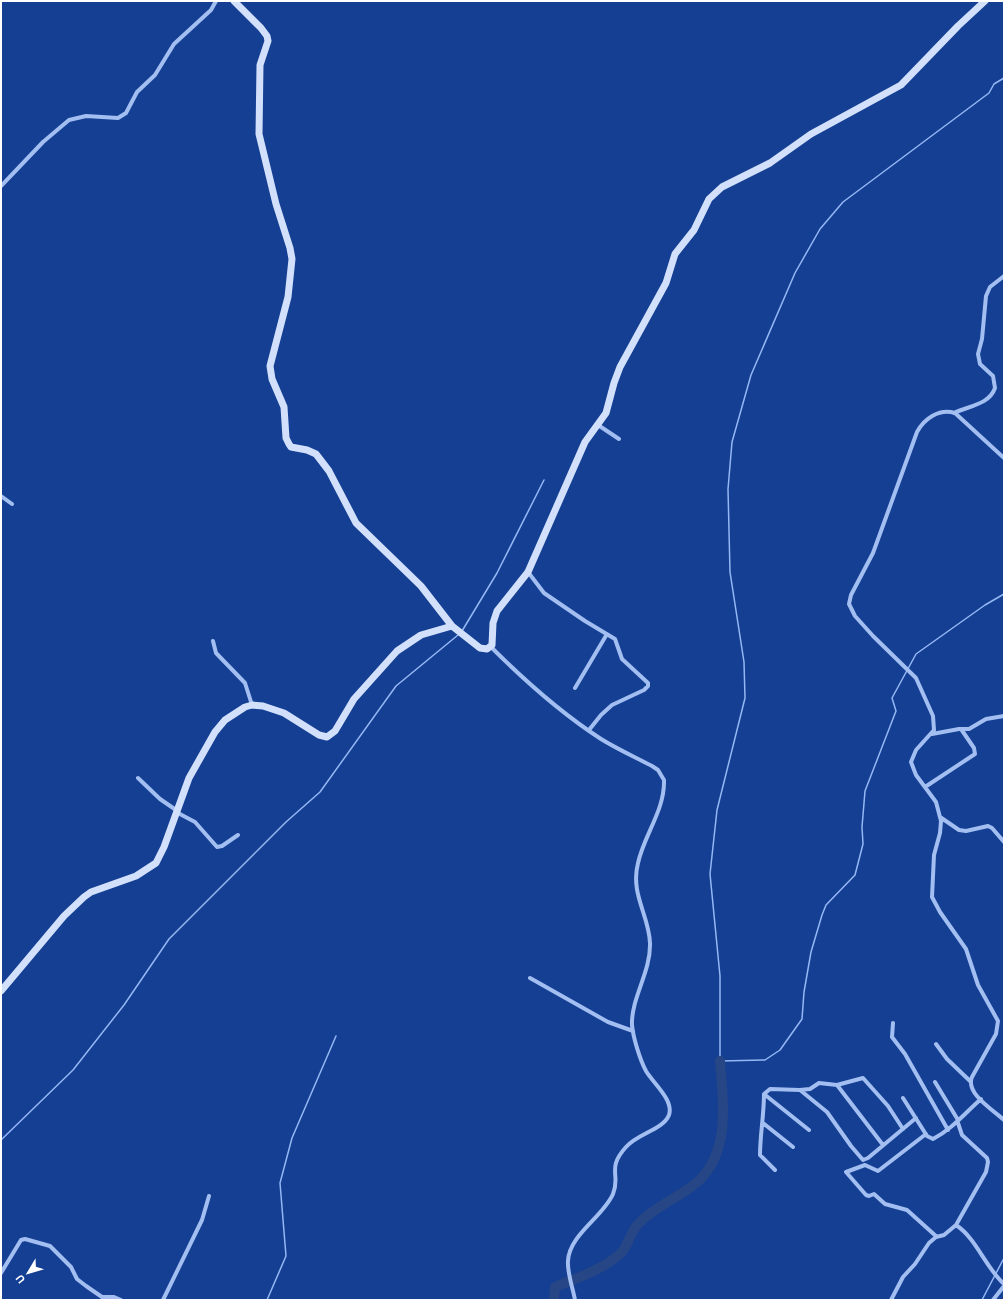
<svg xmlns="http://www.w3.org/2000/svg" width="1005" height="1301" viewBox="0 0 1005 1301" font-family="Ubuntu,sans-serif">
  <style>
    .lines { fill: none; stroke-linecap: round; stroke-linejoin: round }
    .stream { stroke: #95b8f4; stroke-width: 1.5 }
    .river { stroke: #274685; stroke-width: 10 }
    .street { stroke: #a3bef1; stroke-width: 4 }
    .secondary { stroke: #d2e0fc; stroke-width: 7 }
  </style>
  <rect width="100%" height="100%" fill="#143f93"/>
  <g class="lines">
    <!-- stream -->
    <path class="stream" d="M1004,78L994,84L989,93L843,202L820,229L795,273L751,375L732,442L728,489L730,572L744,662L745,698L717,810L710,874L720,976V1061L765,1060L780,1050L802,1019L804,992L811,952L822,915L826,905L855,875L863,844L862,827L865,791L896,711L892,698L916,654L985,605L1004,594
      M462,631L497,573L544,480
      M1,1140L73,1070L124,1005L169,939L286,822L320,792L396,686L458,635
      M267,1300L286,1256L280,1183L292,1138L336,1036
      M982,1300L1004,1258"/>
    <!-- river -->
    <path class="river" d="M554,1300L555,1287C577,1278 602,1270 620,1254C628,1247 630,1232 639,1223C654,1208 673,1200 691,1187C732,1158 723,1104 720,1061"/>
    <!-- street -->
    <path class="street" d="M1,186L43,142L69,120L86,116L118,118L126,113L137,92L155,75L174,44L211,10L216,1
      M954,413C968,406 989,405 995,388L993,376L980,364L978,354L982,339L986,296L990,287L1004,276
      M598,425L619,439
      M1004,458L955,413C939,408 924,419 917,432L873,553L851,595L849,604L855,616L873,636L916,678L933,716L934,730L916,750L911,762L916,775L936,802L941,821L940,833L934,855L932,897L940,912L966,949L978,985L998,1021L996,1034L972,1077C965,1093 993,1110 1004,1120
      M1,496L12,504
      M528,572L544,593L585,621L615,639L622,659L648,683V686L644,690L612,705L601,715L589,730
      M213,641L216,653L245,683L252,705
      M491,647C524,680 561,713 601,739C617,749 635,757 652,766L658,770L664,780C665,810 644,835 638,863C630,894 649,915 650,943C651,972 631,998 632,1025C633,1037 640,1060 646,1071C653,1083 674,1100 669,1115C663,1130 638,1133 626,1147C606,1169 621,1175 613,1194C603,1217 569,1235 568,1261C567,1272 573,1289 575,1300
      M575,688L607,634
      M932,734L959,729H969L986,719L1004,716
      M138,778L160,799L176,810
      M925,787L975,754L974,748L961,729
      M176,812L195,822L217,847L222,846L238,835
      M940,817L959,830L966,831L988,826L992,828L1004,842
      M530,978L608,1022L633,1031
      M893,1023L892,1037L905,1054L948,1130
      M936,1044L947,1059L970,1081
      M935,1082L958,1120
      M837,1085L883,1145
      M800,1090L810,1089L819,1083L837,1085L863,1078L888,1106L903,1129
      M764,1094L809,1130
      M903,1098L927,1136L933,1139C952,1129 964,1114 981,1099
      M763,1123L793,1147
      M926,1134L878,1171L865,1165L846,1172L866,1195L869,1196L874,1194L885,1204L907,1210L937,1237
      M775,1170L760,1155C760,1135 764,1115 764,1094L770,1089L800,1090L827,1112L851,1146L863,1160L868,1158L916,1118
      M956,1225L986,1172L988,1162L987,1158L962,1135L958,1123
      M1,1273L21,1240L25,1239L50,1246L71,1267L77,1279L86,1286L102,1297H114L121,1300
      M163,1300L202,1220L209,1196
      M891,1300L903,1277L915,1264L929,1243L936,1237L944,1235L956,1225C977,1239 985,1267 1004,1284
      M993,1300L1004,1286"/>
    <!-- secondary -->
    <path class="secondary" d="M234,1L261,28L267,36L268,41L260,65L259,134L276,204L290,248L292,259L288,297L270,366L272,379L284,407L286,438L289,444L291,447L307,450L316,454L329,471L356,523L421,586L452,626L480,648L487,649L492,645L493,623L497,611L528,572L585,442L606,413L614,383L620,367L666,283L675,254L694,230L709,199L722,187L770,163L811,134L901,85L958,26L985,1
      M1,991L64,916L84,897L91,892L136,876L156,863L164,847L189,778L215,732L225,720L245,707L252,705L263,706L284,713L319,735L327,737L335,731L354,699L397,651L421,635L452,626"/>
  </g>
  <!-- border -->
  <rect width="1005" height="1301" fill="none" stroke="#ffffff" stroke-width="4"/>
  <!-- north arrow -->
  <g transform="translate(28 1273) rotate(232)" stroke="#143f93" stroke-width="3" paint-order="stroke">
  <path d="M0-3L7 15L0 10L-7 15Z" fill="#ffffff"/>
  <text y="-6" font-size="11" font-weight="bold" text-anchor="middle" fill="#ffffff">U</text>
  </g>
</svg>
